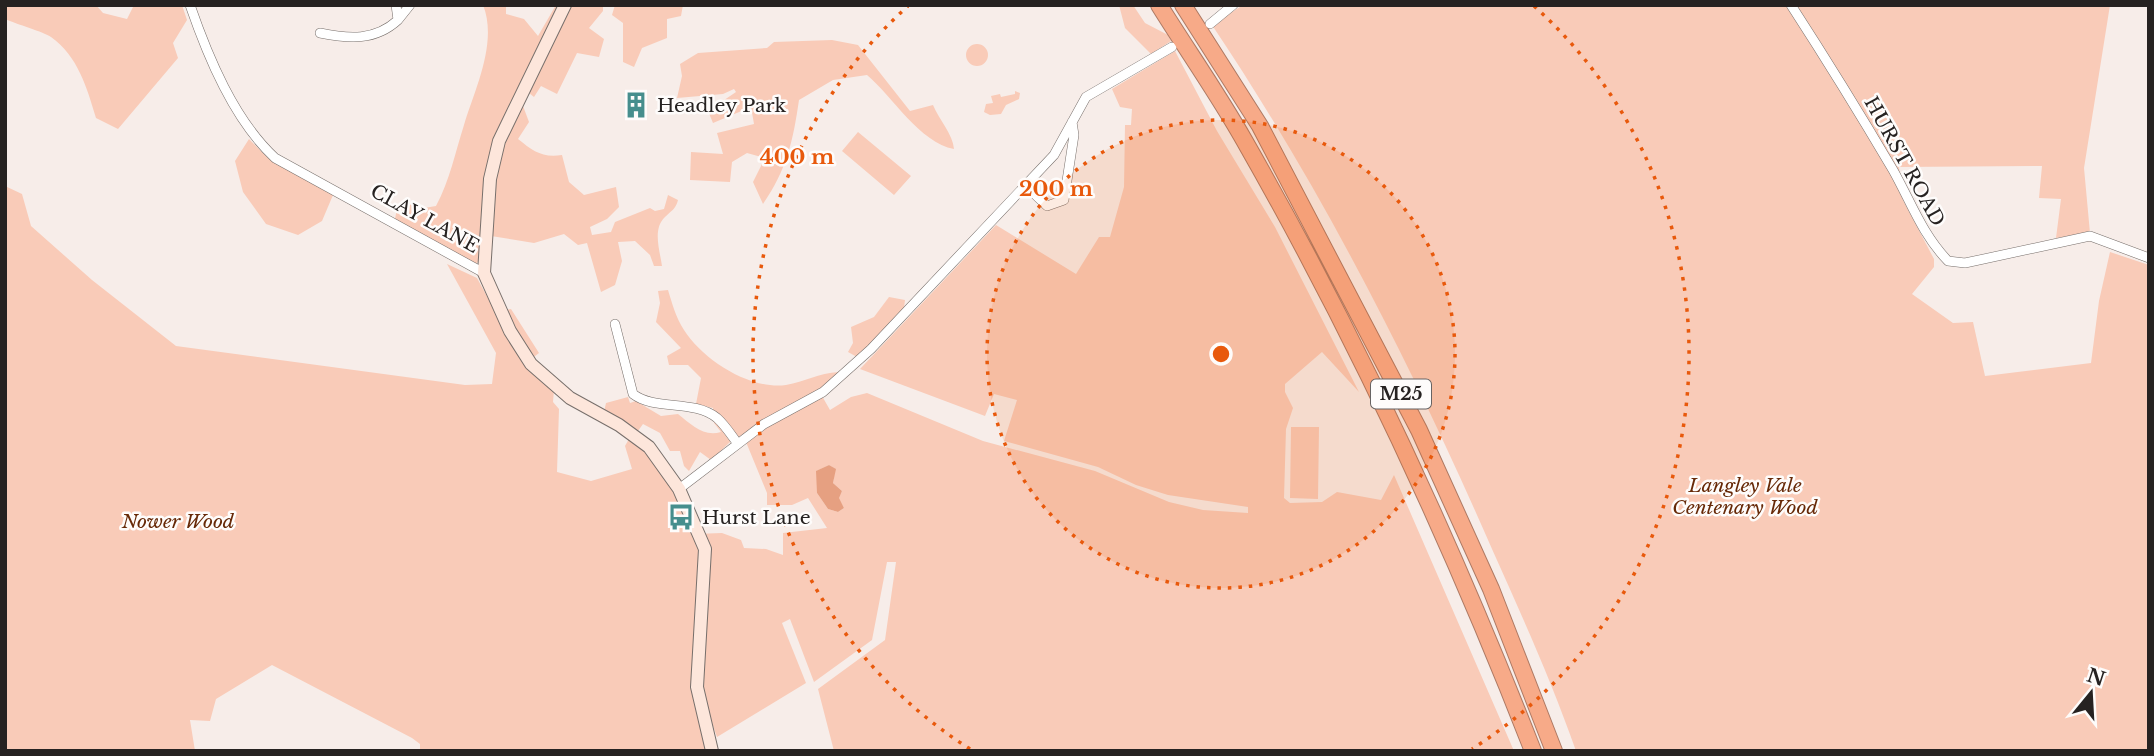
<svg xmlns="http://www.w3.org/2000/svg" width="2154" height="756" viewBox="0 0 2154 756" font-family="'Libre Baskerville',serif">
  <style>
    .green { fill: #f9cbb8; fill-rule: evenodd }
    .water { fill: #e6a081 }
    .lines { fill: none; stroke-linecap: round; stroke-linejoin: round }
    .street-casing { stroke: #776f6b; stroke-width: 10 }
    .secondary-casing { stroke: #776f6b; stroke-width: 14 }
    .highway-casing { stroke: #ae7a64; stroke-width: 18 }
    .street { stroke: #fff; stroke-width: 9 }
    .secondary { stroke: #fde6db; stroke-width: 12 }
    .highway { stroke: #f7aa88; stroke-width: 16 }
    .ring { fill: none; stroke: #e8590c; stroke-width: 3.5; stroke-dasharray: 3.5 7 }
    .labels { text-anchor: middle; stroke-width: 5; stroke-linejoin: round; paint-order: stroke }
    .shield { fill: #fefcfb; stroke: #676362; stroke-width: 2 }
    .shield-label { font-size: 18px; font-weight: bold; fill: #262221 }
    .poi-label { font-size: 19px; fill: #262221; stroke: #fefcfb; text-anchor: start }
    .street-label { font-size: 19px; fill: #262221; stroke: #fefcfb }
    .park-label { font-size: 19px; font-style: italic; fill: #672907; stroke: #fefcfb }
    .centre { fill: #e8590c; stroke: #fefcfb; stroke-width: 3.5 }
    .ring-label { font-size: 21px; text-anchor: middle; font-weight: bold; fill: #e8590c; stroke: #fefcfb; stroke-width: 5; stroke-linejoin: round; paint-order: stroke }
  </style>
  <rect width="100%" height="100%" fill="#f7ede9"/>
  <!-- green -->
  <path class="green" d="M5,5H96L103,13L127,19L134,5H182L187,20L173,43L178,58L118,129L96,118C87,88 78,56 51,37C44,32 16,24 5,19Z
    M483,5H506V14L524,19L538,36L556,5H561L494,140L480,259L476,264L395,219L397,209L407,201L418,209L436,206C450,180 455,153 464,125C475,89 498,42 483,5Z
    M572,5H603V11L589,28L604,39L599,57L577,53L557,94L541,86L534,97L529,93Z
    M615,5H683L681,16L667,19V38L642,48L634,67L623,62V23L612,15Z
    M1119,5H1133L1145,23L1168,35L1171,41L1151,54L1125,28Z
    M1243,5H2110L2084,168L2090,233L2056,238L2061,199L2039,198L2042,166L1899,167L1903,200L1934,259V267L1912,294L1953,323L1973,322L1985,376L2091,363L2099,301L2110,252L2149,265V751H1576C1552,682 1522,616 1492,549C1413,368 1322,189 1212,25Z
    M832,40L858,45L910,111L933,105C939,120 953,134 954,149C920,143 892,96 867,75L833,80L799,100C793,141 787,169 763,204L753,182L765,158L747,153L732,162L730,182L690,180L691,152L723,154L717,133L754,124L751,107L713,123L708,111L736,92L734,89L723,94L677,98L682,76L680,64L698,53L767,48L774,42Z
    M966 55a11 11 0 1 1 22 0a11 11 0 1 1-22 0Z
    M1175,51L1217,131L1275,227L1359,392L1322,352L1285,384V392L1293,408L1286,429L1284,498L1290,503L1322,502L1337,492L1381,500L1394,475L1514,751H834L818,689L885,640L896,562H887L872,640L814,682L790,619L782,623L806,683L717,737L706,706L702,681L706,606H697L692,664L693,698L707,751H420V744L412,738L272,665L216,699L210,721L190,720L195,751H5V186L22,194L31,226L92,280L176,346L465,385L492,384L496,353L447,264L477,278L495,311L511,309L539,353L526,363L554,390L553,402L559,409L557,472L591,481L632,469L625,446L630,437C662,463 678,496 694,534L722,533L741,540L744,548L766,549L783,555V533L827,528L808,498L792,505H767V493L746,442L769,425L822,396L830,410L851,397L867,393L983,441L1095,471L1169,502L1203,510L1248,513V507L1168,495L1136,485L1098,467L1004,441L1017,400L994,394L985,416L860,369L996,225L1076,274L1099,237H1110L1124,187L1125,125H1131L1132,109L1120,107L1112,89ZM829,465L835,469L833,483L842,491L838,498L844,508L838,512L828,509L817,493V471Z
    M1015,91L1020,93L1019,99L1006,105L1001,114L990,115L984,112L986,104L993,103L991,96L1000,94L1001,97L1015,94Z
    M523,106L529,122L518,139C533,151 542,158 562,155L569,182L584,195L616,187L619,207L607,219L590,227L592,235L611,232L615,222L650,208L655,211L664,209L668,195L678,200C676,209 671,211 665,217C652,229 660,251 662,266H654L650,255L635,241L618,242L622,261L615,285L601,292L587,243L578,245L564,234L534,243L491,236C493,205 495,126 523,106Z
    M858,132L911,176L894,195L842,151Z
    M249,139L268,158L333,195L322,221L298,235L266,224L243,192L235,161Z
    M668,290C672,303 676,318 684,330C703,360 750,390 786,385C805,382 818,373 839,372L826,385L730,442L711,460L700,452L689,471L684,466L680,451H670L660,433L643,424L638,431L604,412L606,403L628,397L630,403L636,401L661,416L678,414C692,425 703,437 721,432L714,423L713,408L696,404L701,378L688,365H669L667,356L681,348L656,322L660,303L658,291Z
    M889,297L905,300L904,308L857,357L848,352L853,343L851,327L874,317Z
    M1291,427H1319L1318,499L1290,498Z"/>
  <!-- water -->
  <path class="water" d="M829,465L836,469L833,483L842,491L839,498L844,508L838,512L828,509L817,493L816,471Z"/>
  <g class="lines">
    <!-- street casing -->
    <g class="street-casing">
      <path id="street" d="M190,5C208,57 234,120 275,158L484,273
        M1791,5C1826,59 1860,114 1893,170C1911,202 1922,234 1948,261L1965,263L2090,236L2149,258
        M398,20L410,5
        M1210,24L1233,5
        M320,33C349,39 375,41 398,20L396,5
        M1026,186L1047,206L1064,200L1074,135L1072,122
        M615,324L633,394C655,411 693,399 717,418C725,425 732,436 738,444
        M679,489L764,424L823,392L871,349L1054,155L1086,97L1172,47"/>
    </g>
    <!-- secondary casing -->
    <g class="secondary-casing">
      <path id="secondary" d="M565,5L499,141L490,179L484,273L510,331L531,364L570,398L619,425L649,447L679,489L705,549L697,687L712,751"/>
    </g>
    <!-- highway casing -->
    <g class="highway-casing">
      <path id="highway" d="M1159,5C1187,50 1218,94 1244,140C1356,336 1451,541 1533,751
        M1183,5L1260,126L1419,430L1491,589L1554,751"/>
    </g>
    <!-- street -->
    <use href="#street" class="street"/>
    <!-- secondary -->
    <use href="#secondary" class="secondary"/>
    <!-- highway -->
    <use href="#highway" class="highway"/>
  </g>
  <!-- distance rings -->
  <circle cx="1221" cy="354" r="234" fill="#e8590c" fill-opacity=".12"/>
  <g class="ring">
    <circle cx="1221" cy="354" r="234"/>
    <path d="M970 749A468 468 0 0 1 908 6M1534 6A468 468 0 0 1 1472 749"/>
  </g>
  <!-- icons -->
  <defs>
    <g id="building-bare" transform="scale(2.1)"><path d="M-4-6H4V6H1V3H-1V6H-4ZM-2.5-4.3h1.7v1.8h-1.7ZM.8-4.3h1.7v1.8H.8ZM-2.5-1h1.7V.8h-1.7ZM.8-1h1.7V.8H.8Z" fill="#468e8d" stroke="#fefcfb" stroke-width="2.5" paint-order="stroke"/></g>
    <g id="bus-bare" transform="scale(2.1)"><path d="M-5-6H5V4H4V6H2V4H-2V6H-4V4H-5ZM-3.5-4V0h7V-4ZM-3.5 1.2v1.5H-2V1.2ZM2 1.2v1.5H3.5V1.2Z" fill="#468e8d" stroke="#fefcfb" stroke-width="2.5" paint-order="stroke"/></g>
  </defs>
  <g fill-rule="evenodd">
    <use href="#building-bare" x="636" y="105"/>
    <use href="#bus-bare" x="681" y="517"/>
  </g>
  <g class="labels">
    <!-- shield labels -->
    <rect class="shield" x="1371" y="379.5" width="60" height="29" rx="5"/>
    <g class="shield-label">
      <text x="1401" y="400">M25</text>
    </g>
    <!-- poi labels -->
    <g class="poi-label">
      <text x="657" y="112">Headley Park</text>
      <text x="702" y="524">Hurst Lane</text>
    </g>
    <!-- street labels -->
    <g class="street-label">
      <text transform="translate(1905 161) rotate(61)" y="7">HURST ROAD</text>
      <text transform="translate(425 218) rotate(29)" y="7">CLAY LANE</text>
    </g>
    <!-- park labels -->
    <g class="park-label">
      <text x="1745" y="492">Langley Vale<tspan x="1745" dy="22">Centenary Wood</tspan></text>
      <text x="178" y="528">Nower Wood</text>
    </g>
  </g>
  <circle cx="1221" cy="354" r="10" class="centre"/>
  <g class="ring-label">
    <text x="797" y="164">400 m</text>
    <text x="1056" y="196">200 m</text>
  </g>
  <!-- border -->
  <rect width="2154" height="756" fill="none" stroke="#262221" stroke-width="14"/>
  <!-- north arrow -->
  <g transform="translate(2091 693) rotate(18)" stroke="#fefcfb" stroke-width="5" paint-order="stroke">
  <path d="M0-5L12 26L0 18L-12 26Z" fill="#262221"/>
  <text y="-10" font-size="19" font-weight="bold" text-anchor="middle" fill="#262221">N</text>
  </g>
</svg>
